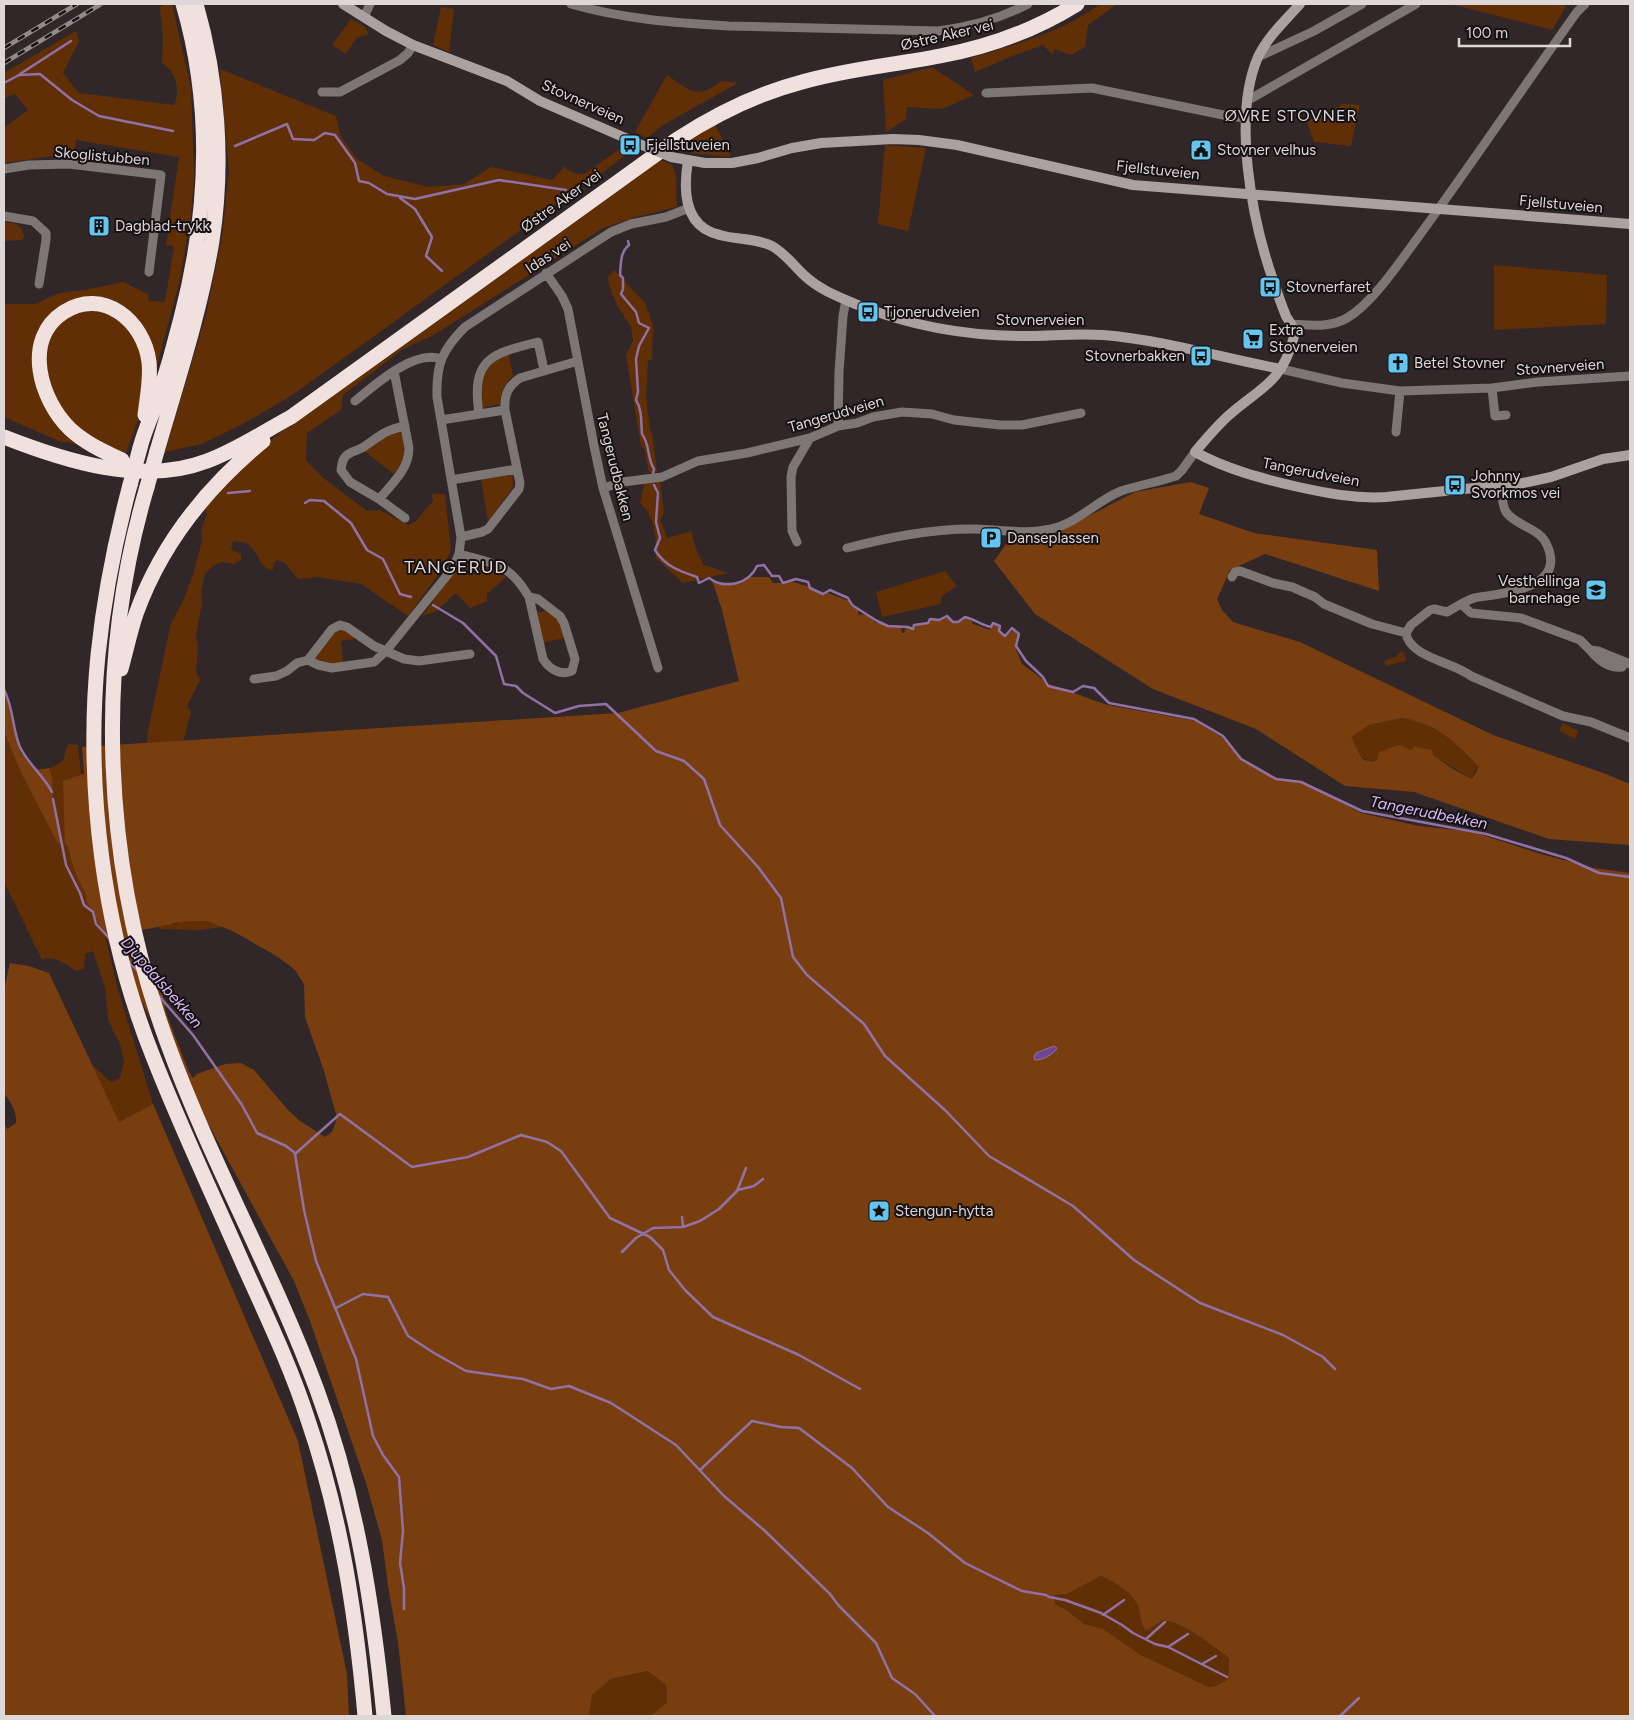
<svg xmlns="http://www.w3.org/2000/svg" width="1634" height="1720" viewBox="0 0 1634 1720" font-family="Figtree,sans-serif">
  <style>
    .green { fill: #612f05 }
    .forest { fill: #793e0f; fill-rule: evenodd }
    .water { fill: #6f4691; stroke: #9072a6 }
    .lines { fill: none; stroke-linecap: round; stroke-linejoin: round }
    .stream { stroke: #9072a6; stroke-width: 2.5 }
    .street { stroke: #7c7675; stroke-width: 9 }
    .secondary { stroke: #aba1a0; stroke-width: 10 }
    .highway { stroke: #f0e1df; stroke-width: 15 }
    .rail-casing { stroke: #938a8c; stroke-width: 4.5 }
    .rail { stroke: #161112; stroke-width: 2.5; stroke-dasharray: 8; stroke-linecap: butt }
    .secondary-bridge { stroke: #aba1a0; stroke-width: 10 }
    .highway-bridge { stroke: #f0e1df; stroke-width: 15 }
    .labels { text-anchor: middle; stroke-width: 4; stroke-linejoin: round; paint-order: stroke }
    .street-label { font-size: 15px; fill: #ded7d8; stroke: #161112 }
    .poi-label { font-size: 15px; fill: #ded7d8; stroke: #161112; text-anchor: start }
    .neighbourhood-label { font-size: 16px; letter-spacing: 1px; fill: #ded7d8; stroke: #161112 }
    .water-label { font-size: 16px; font-style: italic; fill: #d9b8f7; stroke: #161112 }
    .quarter-label { font-size: 18px; letter-spacing: 1px; fill: #ded7d8; stroke: #161112 }
  </style>
  <rect width="100%" height="100%" fill="#312729"/>
  <!-- green -->
  <path class="green" d="M166,4H172L191,88L194,176L191,214L180,280L154,376L126,453L59,441L4,417V304H35L59,293L85,290L123,282L148,294L149,301L165,302L174,246L166,245L179,157L76,140L74,153L4,163V128L28,110L15,94L4,98V73L76,31L79,41L63,73L79,93L174,105C181,91 176,71 162,63L163,37L160,7Z
    M1100,4H1117L1088,25L1085,47L1071,55L1054,49L1053,55L1043,45L1015,55L975,72L971,58C1016,44 1063,32 1100,4Z
    M1451,4H1558L1566,6L1552,30Z
    M441,7L454,9L449,52L433,45Z
    M351,19L364,26L369,34L356,38L346,54L332,45Z
    M932,67L974,95L942,109L907,107L906,119L886,132L883,80Z
    M220,69L336,116L340,135L356,158L384,176L429,187L464,184L491,167L552,180L565,166C568,172 578,175 584,174L624,146L632,150L595,178L587,182L294,394L241,425L202,444L165,452L206,315L222,236L229,171Z
    M667,75C689,90 697,101 721,81L738,83L663,125L647,138L635,132Z
    M1343,104L1360,105L1351,146L1314,142L1307,122Z
    M715,124L731,157L691,153L685,148L689,139Z
    M885,145L926,148L908,231L878,224Z
    M658,159L672,165L676,174L677,207L636,217L603,228L432,336L403,349L343,395L341,410L307,433L306,460L322,477L367,511L380,510L408,525L416,521L433,501L432,494H445L451,550L443,568L408,616L361,584L318,577L298,579L285,563L277,560L273,564V570C258,569 260,550 245,543C242,542 237,542 233,541L231,549L241,554V560L234,564L222,562L213,566L205,574L203,581L201,591L202,603L196,635L198,648L196,671L200,680L187,706L191,712L182,746L738,1169L223,927L199,930L160,929L158,926L170,923L177,924L184,915L144,773L148,731L171,623L183,601L192,578L202,541L201,530L207,514L203,507L265,445L291,424Z
    M4,222C16,223 23,225 24,238L22,240L4,241Z
    M1494,265L1607,275L1606,324L1494,330Z
    M614,270L645,303L653,325L652,360H648L646,397L650,430L652,433L657,472L649,473L644,448L641,446L626,355L633,341L631,327L617,305L609,286L608,277Z
    M508,352L513,376C504,385 501,391 500,404L480,408L478,393L484,369Z
    M396,431L403,434C405,452 405,459 394,474L363,450Z
    M512,473L513,487L488,522L481,478Z
    M660,480L664,513L660,519L667,538L691,531L696,549L704,565L728,573L683,583L656,558C656,538 656,517 640,503L644,484Z
    M460,561L494,569L506,577L487,594V601L470,608L456,593L435,612L422,616L457,568Z
    M945,571L957,586L942,596L941,604L882,617L876,592Z
    M544,607L561,620L565,638L546,642L543,645L536,613L545,611Z
    M337,629H345L354,635V639L341,641L343,662L331,665L313,659Z
    M1400,652L1405,653L1404,656L1406,657L1405,661L1386,666L1384,661L1396,657Z
    M1402,718C1440,724 1453,742 1479,767L1474,772L1472,779L1432,755L1431,750H1411L1372,762L1362,758L1350,737L1369,725Z
    M1563,723L1578,731L1575,739L1559,731Z
    M4,727L22,775L57,842H60C63,830 55,817 53,804C51,792 55,780 49,768C73,759 59,758 69,744L78,745L94,889L118,990L153,1104L119,1122L92,1065L111,1082L120,1078L124,1062L121,1047L108,1019L105,987L93,951L85,954L84,969L76,971C66,964 54,955 42,960L4,882Z
    M1101,1576C1115,1582 1133,1593 1139,1607C1143,1617 1138,1621 1146,1631L1163,1620C1189,1625 1208,1643 1229,1658L1228,1679L1218,1685L1209,1687L1141,1655L1103,1629L1084,1624L1068,1611L1055,1604L1054,1595L1067,1594Z
    M649,1671L666,1685L667,1702L651,1716H593L589,1714L592,1695L611,1679Z"/>
  <!-- forest -->
  <path class="forest" d="M1191,482L1209,488L1199,514L1254,533L1377,550L1379,591L1265,554L1230,570L1217,599L1222,610L1233,622L1300,642L1493,735L1606,774L1630,784V845L1549,839L1414,792L1345,786L1256,729L1153,689L1035,614L994,561L1009,540L1054,534L1135,492ZM1402,718C1440,725 1453,741 1479,767L1472,779L1453,769L1433,755L1432,750L1415,747L1411,750L1399,745L1379,752L1377,760L1372,762L1362,759L1351,737L1369,725Z
    M749,577H769L773,583H786L790,581L810,587L822,593L825,592L849,601L850,606L859,610L858,615L866,614L876,623H882L888,626L901,627L902,633H904L906,628L913,629L916,624H928L930,619L940,620L949,616L952,623L957,622L968,616L973,624L990,630L993,624L999,626V631L1005,637L1013,630L1018,635L1015,647L1022,664L1049,684L1107,705L1196,721L1223,738L1242,758L1277,778L1301,781L1361,813L1419,826L1473,832L1541,854L1594,868L1630,873V1716H651L667,1702L666,1685L648,1671L611,1679L592,1695L589,1714L593,1716H406L398,1642L388,1586L382,1540L366,1483L310,1321L294,1281L86,900L87,896C77,878 72,866 68,846L65,844L63,781L84,774L82,747L618,713L739,681L722,610L712,580L716,582L741,583ZM190,921H207L233,931L278,957L295,970L304,984L305,1017L324,1071L337,1118L332,1132L325,1137L300,1121L288,1110L254,1070L241,1063L225,1064L197,1074L193,1078L189,1072L166,1013L163,995L151,964L144,951L140,930C158,928 173,922 190,921ZM1101,1576C1115,1582 1135,1594 1139,1609C1142,1618 1139,1622 1146,1631L1163,1620C1189,1625 1208,1643 1229,1658L1228,1679L1218,1685L1209,1687L1141,1655L1103,1629L1084,1624L1068,1611L1055,1604L1054,1595L1067,1594Z
    M4,684L7,693L21,753L36,770L49,768C55,780 51,792 53,804C55,817 63,829 60,843L57,842L22,775L4,731Z
    M10,963L29,966L49,973L119,1122L153,1104L298,1441L347,1674L349,1716H4V1122L7,1129L16,1123C17,1112 11,1102 4,1093V990Z"/>
  <!-- water -->
  <path class="water" d="M1054,1046L1057,1048C1053,1055 1043,1060 1035,1060L1034,1057L1036,1053Z"/>
  <g class="lines">
    <!-- stream -->
    <path class="stream" d="M20,74L71,41
      M4,83L19,75L40,74L72,100L99,116L173,131
      M235,146L287,124L293,139L314,140L325,133L335,135L355,163L359,181L369,183L387,194L415,199L499,180L566,190
      M400,198L415,209L432,237L426,256L442,271
      M628,241L629,245C620,252 621,264 620,275L623,278V289L621,294L636,312L639,323L649,328L639,346L636,359L638,392L636,400C642,409 641,422 642,434C650,444 647,459 654,469L653,474
      M654,485L658,493L656,522L660,538L655,550C665,566 679,571 697,577L699,583L709,578C725,590 749,584 757,566L764,565L772,576H779L783,583L796,579L808,582L810,588L823,594L830,590L848,598L852,605L877,621L888,626L908,627L913,629L914,625L928,623L930,619L939,620L947,616L953,622H958L965,617C974,619 981,625 991,627L993,623L1000,626L999,631L1005,636L1012,628L1019,634L1016,646L1026,661L1043,677L1048,686L1073,692L1083,686L1094,688L1109,703L1194,719L1223,736L1241,759L1276,779L1301,782L1362,811L1486,834L1566,858L1599,873L1630,877
      M228,493L250,491
      M305,503L310,500L324,501L351,523L367,550L383,559L400,594L411,597
      M433,605L463,623L496,656L504,684L516,686L523,693L555,713L579,706L606,704L656,751L684,761L704,779L720,825L758,867L781,898L793,957L807,975L864,1024L885,1056L946,1111L989,1156L1073,1206L1134,1260L1200,1303L1283,1335L1323,1357L1335,1369
      M4,690C14,708 12,729 20,747C28,764 44,776 52,792
      M53,799L66,865L80,893L84,905L93,912L96,924L110,939
      M128,961L138,971
      M159,996L193,1035L242,1105L257,1133L286,1146L295,1153
      M295,1154L340,1114L412,1167L468,1157L521,1135L547,1142L561,1151L610,1218L650,1237L663,1250L669,1270L685,1290L713,1317L799,1355L860,1389
      M295,1154L304,1210L316,1261L356,1359L373,1436L383,1455L399,1477L403,1531L400,1563L404,1588V1609
      M738,1190L754,1186L763,1179
      M682,1217L683,1227
      M622,1252L636,1238L653,1228L683,1227L700,1221L719,1209L737,1191L746,1168
      M336,1308L363,1294L388,1297L408,1336L434,1353L466,1371L523,1379L551,1389L569,1386L611,1403L676,1445L724,1496L765,1531L830,1594L839,1606L876,1643L892,1678L915,1694L935,1716
      M700,1470L752,1421L781,1427L799,1428L852,1468L888,1507L928,1533L965,1563L1022,1591L1046,1595L1049,1597L1065,1600L1101,1613L1122,1625L1133,1633L1155,1644L1168,1647L1227,1677
      M1103,1615L1124,1600
      M1146,1639L1165,1622
      M1168,1647L1188,1634
      M1202,1664L1216,1656
      M1340,1716L1359,1698"/>
    <!-- street -->
    <path class="street" d="M571,4C623,19 675,23 729,26L938,31C970,27 999,19 1028,4
      M364,17L370,4
      M1258,57L1314,31L1362,4
      M322,92H340L400,60L408,53L413,45
      M986,93L1092,88L1228,116L1246,118
      M1247,98H1252L1416,4
      M4,169L29,165L69,164L161,175L149,272
      M4,216L33,221L46,233V240L39,284
      M546,273L562,296L568,309L594,446L603,488L658,668
      M1291,324C1310,325 1330,328 1347,318C1373,303 1401,260 1419,236C1473,162 1524,86 1577,12L1585,4
      M1281,369L1342,383L1400,391L1492,388L1538,382L1630,376
      M1492,388L1495,416L1506,415
      M355,401C375,385 414,349 441,359
      M505,410C504,395 508,386 520,378L578,361
      M479,414C471,359 490,354 538,342L544,370
      M441,420L505,410L520,483L519,489L488,529L482,532L461,537
      M838,426L839,372L843,316L846,300
      M1396,432L1400,391
      M451,480L517,469
      M1501,486C1502,495 1502,505 1506,512C1517,527 1539,527 1547,545C1567,590 1501,593 1474,598C1465,601 1456,607 1447,612L1434,609L1430,610L1411,625L1406,633C1409,657 1453,662 1471,676L1563,716L1591,722L1630,738
      M603,488L623,482L662,477L698,461L747,453L810,438L838,426L857,423L873,417L902,412L932,414L954,420L1000,425H1022L1081,413
      M379,499C392,484 409,469 409,448L394,371
      M405,518L379,499L350,482L341,470C342,464 342,459 347,455C352,451 360,450 365,446C381,435 385,430 405,426
      M797,542L792,531L791,477L793,467L810,438
      M847,548C887,538 929,529 971,529C997,529 1025,535 1051,529C1078,523 1096,501 1121,491C1139,485 1158,482 1176,476L1182,470L1195,452
      M459,554C495,564 509,563 529,597L538,599L547,606L560,616L564,623L575,659L572,671C561,676 549,669 543,659L529,597
      M1232,577L1235,572L1240,571L1273,583L1292,587L1315,597L1324,604L1372,624L1406,633
      M1461,604L1471,613L1521,618L1580,640L1590,650L1598,651L1630,664
      M1590,650C1598,660 1608,669 1622,667
      M308,660L318,665L332,668L374,662L386,651L453,568L459,554L461,537L437,397C436,364 442,350 465,327L611,232L631,224L666,217L689,208
      M254,679L276,676L287,671L297,663L308,660L332,629L340,625L347,627L374,646L404,659L419,661L470,654"/>
    <!-- secondary -->
    <path class="secondary" d="M343,4L386,31L413,45L507,81L540,101L637,143
      M1300,4C1285,21 1268,36 1258,57C1232,117 1252,220 1273,280C1277,292 1281,304 1286,316C1288,320 1292,324 1293,329C1294,333 1294,337 1293,340C1281,384 1258,389 1228,416C1216,427 1205,440 1195,452C1226,469 1260,478 1294,486C1325,493 1355,499 1386,497L1523,483L1551,477L1603,459L1630,455
      M671,157L705,163H732L758,158L792,148L821,143L893,139L919,140L957,145L1133,185L1630,224
      M688,161C683,191 684,227 720,235C737,240 756,238 772,246C786,254 794,266 805,276C820,290 839,297 858,305C911,326 968,336 1024,336C1051,336 1077,333 1103,335C1164,340 1222,358 1281,369"/>
    <!-- highway -->
    <path class="highway" d="M4,437C65,461 142,486 207,461C237,450 263,432 291,417L676,140C716,114 756,94 802,82C847,69 894,65 940,56C989,47 1035,30 1077,4
      M140,448C144,432 151,417 157,402C166,374 174,346 181,318C208,215 213,107 183,4
      M157,451C177,382 200,313 212,241C224,163 218,80 196,4
      M122,460C103,451 85,443 70,429C40,400 22,339 64,312C103,287 144,321 149,362C151,380 147,397 145,415
      M130,485C115,541 104,597 98,655C85,786 103,931 152,1054C180,1126 213,1195 244,1266C267,1317 291,1367 308,1420C341,1516 356,1616 365,1716
      M147,487C94,666 103,867 167,1042C210,1161 273,1271 317,1390C356,1495 373,1606 384,1716
      M121,669C126,651 130,632 136,614C161,544 206,488 263,441"/>
    <!-- rail casing -->
    <g class="rail-casing">
      <path id="rail" d="M4,48L77,4
        M4,63L101,4"/>
    </g>
    <!-- rail -->
    <use href="#rail" class="rail"/>
    <!-- secondary-bridge -->
    <path class="secondary-bridge" d="M637,143L671,157"/>
    <!-- highway-bridge -->
    <path class="highway-bridge" d="M130,485L140,448
      M147,487L157,451"/>
  </g>
  <!-- icons -->
  <defs>
    <g id="bus-square" transform="scale(1.125)"><rect x="-9" y="-9" width="18" height="18" rx="4" fill="#64c5ee" stroke="#161112"/><path d="M-5-6H5V4H4V6H2V4H-2V6H-4V4H-5ZM-3.5-4V0h7V-4ZM-3.5 1.2v1.5H-2V1.2ZM2 1.2v1.5H3.5V1.2Z" fill="#111"/></g>
    <g id="civic-square" transform="scale(1.125)"><rect x="-9" y="-9" width="18" height="18" rx="4" fill="#64c5ee" stroke="#161112"/><path d="M-.6-6.5H3V-4.5H.6V-3L4-1V1h2V6H-6V1h2V-1L-.6-3ZM-1.2 2.5V6h2.4V2.5Z" fill="#111"/></g>
    <g id="building-square" transform="scale(1.125)"><rect x="-9" y="-9" width="18" height="18" rx="4" fill="#64c5ee" stroke="#161112"/><path d="M-4-6H4V6H1V3H-1V6H-4ZM-2.5-4.3h1.7v1.8h-1.7ZM.8-4.3h1.7v1.8H.8ZM-2.5-1h1.7V.8h-1.7ZM.8-1h1.7V.8H.8Z" fill="#111"/></g>
    <g id="supermarket-square" transform="scale(1.125)"><rect x="-9" y="-9" width="18" height="18" rx="4" fill="#64c5ee" stroke="#161112"/><path d="M-6-5.5h2.5l.6 2H6L4.5 2H-2.5L-4.4-4H-6ZM-1.5 3.2a1.3 1.3 0 1 0 .1 0ZM3 3.2a1.3 1.3 0 1 0 .1 0Z" fill="#111"/></g>
    <g id="church-square" transform="scale(1.125)"><rect x="-9" y="-9" width="18" height="18" rx="4" fill="#64c5ee" stroke="#161112"/><path d="M-1.2-6h2.4v3.5h3.3v2.4h-3.3V6h-2.4V-.1h-3.3v-2.4h3.3Z" fill="#111"/></g>
    <g id="parking-square" transform="scale(1.125)"><rect x="-9" y="-9" width="18" height="18" rx="4" fill="#64c5ee" stroke="#161112"/><path d="M-3.5-5.5H1a3.5 3.5 0 0 1 0 7H-1V5.5H-3.5ZM-1-3.4V-.6H.8a1.4 1.4 0 0 0 0-2.8Z" fill="#111"/></g>
    <g id="school-square" transform="scale(1.125)"><rect x="-9" y="-9" width="18" height="18" rx="4" fill="#64c5ee" stroke="#161112"/><path d="M0-5L7-2L0 1L-7-2ZM-4 1L0 2.5L4 1V4Q0 6-4 4Z" fill="#111"/></g>
    <g id="sight-square" transform="scale(1.125)"><rect x="-9" y="-9" width="18" height="18" rx="4" fill="#64c5ee" stroke="#161112"/><path d="M0-6L1.8-2.2L6-1.7L2.9 1.2L3.7 5.4L0 3.3L-3.7 5.4L-2.9 1.2L-6-1.7L-1.8-2.2Z" fill="#111"/></g>
  </defs>
  <g fill-rule="evenodd">
    <use href="#bus-square" x="630" y="145"/>
    <use href="#civic-square" x="1201" y="150"/>
    <use href="#building-square" x="99" y="226"/>
    <use href="#bus-square" x="1270" y="287"/>
    <use href="#bus-square" x="868" y="312"/>
    <use href="#supermarket-square" x="1253" y="339"/>
    <use href="#bus-square" x="1201" y="356"/>
    <use href="#church-square" x="1398" y="363"/>
    <use href="#bus-square" x="1455" y="485"/>
    <use href="#parking-square" x="991" y="538"/>
    <use href="#school-square" x="1596" y="590"/>
    <use href="#sight-square" x="879" y="1211"/>
  </g>
  <g class="labels">
    <!-- street labels -->
    <g class="street-label">
      <text transform="translate(947 35) rotate(-13)" y="5">Østre Aker vei</text>
      <text transform="translate(583 102) rotate(24)" y="5">Stovnerveien</text>
      <text transform="translate(102 156) rotate(5)" y="5">Skoglistubben</text>
      <text transform="translate(1158 170) rotate(6)" y="5">Fjellstuveien</text>
      <text transform="translate(561 201) rotate(-36)" y="5">Østre Aker vei</text>
      <text transform="translate(1561 204) rotate(5)" y="5">Fjellstuveien</text>
      <text transform="translate(548 256) rotate(-33)" y="5">Idas vei</text>
      <text x="1040" y="325">Stovnerveien</text>
      <text transform="translate(1560 367) rotate(-4)" y="5">Stovnerveien</text>
      <text transform="translate(836 414) rotate(-16)" y="5">Tangerudveien</text>
      <text transform="translate(615 467) rotate(76)" y="5">Tangerudbakken</text>
      <text transform="translate(1311 472) rotate(11)" y="5">Tangerudveien</text>
    </g>
    <!-- poi labels -->
    <g class="poi-label">
      <text x="646" y="150">Fjellstuveien</text>
      <text x="1217" y="155">Stovner velhus</text>
      <text x="115" y="231">Dagblad-trykk</text>
      <text x="1286" y="292">Stovnerfaret</text>
      <text x="884" y="317">Tjonerudveien</text>
      <text x="1269" y="335">Extra<tspan x="1269" dy="17">Stovnerveien</tspan></text>
      <text x="1185" y="361" text-anchor="end">Stovnerbakken</text>
      <text x="1414" y="368">Betel Stovner</text>
      <text x="1471" y="481">Johnny<tspan x="1471" dy="17">Svorkmos vei</tspan></text>
      <text x="1007" y="543">Danseplassen</text>
      <text x="1580" y="586" text-anchor="end">Vesthellinga<tspan x="1580" dy="17">barnehage</tspan></text>
      <text x="895" y="1216">Stengun-hytta</text>
    </g>
    <!-- neighbourhood labels -->
    <g class="neighbourhood-label">
      <text x="1291" y="121">ØVRE STOVNER</text>
    </g>
    <!-- water labels -->
    <g class="water-label">
      <text transform="translate(1429 812) rotate(11)" y="6">Tangerudbekken</text>
      <text transform="translate(162 982) rotate(49)" y="6">Djupdalsbekken</text>
    </g>
    <!-- quarter labels -->
    <g class="quarter-label">
      <text x="456" y="573">TANGERUD</text>
    </g>
  </g>
  <!-- border -->
  <rect width="1634" height="1720" fill="none" stroke="#ded7d8" stroke-width="10"/>
  <!-- scale -->
  <path d="M1459 38v8h111v-8" fill="none" stroke="#ded7d8" stroke-width="2.5"/>
  <text x="1466" y="38" font-size="15" fill="#ded7d8" stroke="#161112" stroke-width="4" paint-order="stroke">100 m</text>
</svg>
